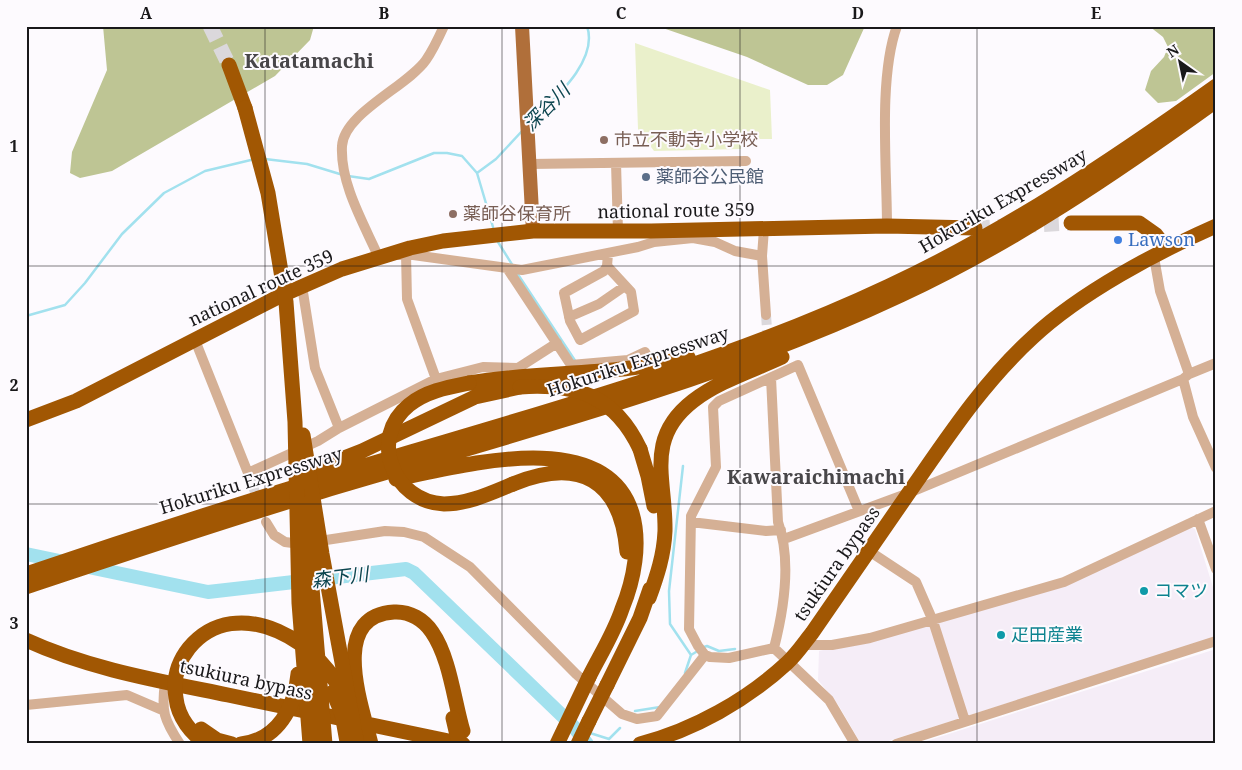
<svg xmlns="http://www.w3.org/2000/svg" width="1242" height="770" viewBox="0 0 1242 770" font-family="'Noto Serif','Noto Sans JP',serif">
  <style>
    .built { fill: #f5edf7 }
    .green { fill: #eaf0cb }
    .forest { fill: #bec594 }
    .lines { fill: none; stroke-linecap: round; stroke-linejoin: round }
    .stream { stroke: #a2e1ee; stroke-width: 2.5 }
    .river { stroke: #a2e1ee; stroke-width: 14 }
    .minor-tunnel { stroke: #dbd8dc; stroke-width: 10; stroke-dasharray: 10 5; stroke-linecap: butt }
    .highway-tunnel { stroke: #dbd8dc; stroke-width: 15; stroke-dasharray: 15 8; stroke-linecap: butt }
    .minor { stroke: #d5b095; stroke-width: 10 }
    .major { stroke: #b06f3a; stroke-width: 14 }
    .highway { stroke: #a15703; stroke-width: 15 }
    .highway-bridge { stroke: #a15703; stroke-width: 15 }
    .grid { fill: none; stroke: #19181a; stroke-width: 1; stroke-opacity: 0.55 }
    .education-dot { fill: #8d6e63; stroke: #fdfafe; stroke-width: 2 }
    .service-dot { fill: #5c6f8a; stroke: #fdfafe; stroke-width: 2 }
    .shop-dot { fill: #3f7fe0; stroke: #fdfafe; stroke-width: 2 }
    .culture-dot { fill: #0f9aa8; stroke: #fdfafe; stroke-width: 2 }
    .labels { text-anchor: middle; stroke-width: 4; stroke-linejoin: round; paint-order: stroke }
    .education-label { font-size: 18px; fill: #785e54; stroke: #fdfafe; text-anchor: start }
    .service-label { font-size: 18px; fill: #4e5e75; stroke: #fdfafe; text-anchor: start }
    .street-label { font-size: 18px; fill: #19181a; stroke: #fdfafe }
    .shop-label { font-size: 18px; fill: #366cbe; stroke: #fdfafe; text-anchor: start }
    .culture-label { font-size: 18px; fill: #0d838f; stroke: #fdfafe; text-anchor: start }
    .water-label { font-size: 19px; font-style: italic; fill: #0c454f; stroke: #fdfafe }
    .quarter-label { font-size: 20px; font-weight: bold; fill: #484649; stroke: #fdfafe }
    .neatline { fill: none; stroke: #19181a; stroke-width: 2 }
    .grid-label { font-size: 16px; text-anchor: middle; font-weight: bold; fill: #19181a }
  </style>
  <rect width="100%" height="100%" fill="#fdfafe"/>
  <!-- built -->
  <path class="built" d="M1190,527L1195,529L1216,597V637L879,744H861L839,706L818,680L819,651L961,616L1059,587Z
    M1216,649V744H917Z"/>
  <!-- green -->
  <path class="green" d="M635,43L770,90L772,139H741V149L654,151L638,129Z"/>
  <!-- forest -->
  <path class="forest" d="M103,26H314L310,40L275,76L112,171L80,178L70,173L72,152L107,70Z
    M657,26H865L843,75L827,85H808L747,57Z
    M1149,26H1216V72L1176,101L1158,103L1145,90L1151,71L1164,57L1168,47L1163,37Z"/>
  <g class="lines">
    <!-- stream -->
    <path class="stream" d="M532,121C554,99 599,61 587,26
      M265,159L307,164L343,175
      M477,173L496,159L523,130
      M348,176L369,179L434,153H447L462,156L477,173L493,227
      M498,242L513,266
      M517,273L576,362
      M26,316L65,305L85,283L122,234L164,193L205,171L255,159
      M683,466L669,591L670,624L691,655L685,673
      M704,647L707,646L719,651L735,649
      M691,655L696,652
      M635,711L660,707
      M574,727L580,729
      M590,733L609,739L620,728"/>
    <!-- river -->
    <path class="river" d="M26,554L208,592L406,569L414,573L574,727L587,744"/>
    <!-- minor-tunnel -->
    <path class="minor-tunnel" d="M766,315L768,342
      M248,473L259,503"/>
    <!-- highway-tunnel -->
    <path class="highway-tunnel" d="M210,26L229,65
      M975,228L1071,223"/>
    <!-- minor -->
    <path class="minor" d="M616,163L618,231
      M530,164L746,161
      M887,226C887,169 878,78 897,26
      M764,229L762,256L766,315
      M654,242L693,238L715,242L735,251L762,256
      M406,254L407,299L436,379
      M399,255L406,254L522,270L638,247L654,242L659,231
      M382,258H379C364,224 340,184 342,146C344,113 408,86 426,60C433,50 439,37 444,26
      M607,266L604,271L564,293L570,321L580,340L634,311L631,292L607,266L608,254
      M507,268L571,365L628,360L645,352L647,356
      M302,286L315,368L339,428
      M569,317L599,304L625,286
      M195,340L248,473L318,441L339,428L436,379L483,367L518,368L557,343
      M1189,374L1216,363
      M771,378L778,522C792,561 784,609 774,648
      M1183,379L1193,417L1216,468
      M1198,519L1216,569
      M266,522L274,535L285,542L300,544L385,531L404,532L424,537L470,567L576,674L622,714L637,719L657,716L705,655
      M691,522L766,531L781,530
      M784,539L909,493L1183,379L1189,374L1160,291L1154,257
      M869,551L916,582L933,621L965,721
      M803,645H832L870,638L1064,582L1216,511
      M774,648L729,658L710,657L705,655L698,646L689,629L691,516L716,467L713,407L719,401L798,365L859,511
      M774,648L829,700L855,744
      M165,683C161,711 164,720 180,744
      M26,705L127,695L162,710
      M896,744L1216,641"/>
    <!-- major -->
    <path class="major" d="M522,26L533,231"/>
    <!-- highway -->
    <path class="highway" d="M229,65L245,108
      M1071,223H1139L1156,235L1166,248
      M469,383C543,370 615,377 688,357
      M26,420L76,401L278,297L342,269L410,248L443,241L533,231H651L887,226L975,228
      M640,449L648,476L654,506
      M298,476L362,451L475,397L520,387
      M396,479C461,466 605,425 632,513C641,543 634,580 622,609C614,633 600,655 589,677
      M513,484C579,457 621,479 627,552
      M26,574C153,531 282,490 411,452C573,404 736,358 889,286C1005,232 1112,160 1216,86
      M26,587C125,554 223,521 323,491C518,433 716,382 901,295C1013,243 1116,173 1216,101
      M649,598C657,576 664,555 665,531C666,480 644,439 693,401C719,381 752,371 782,357
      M26,640C89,669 160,681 228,695C306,711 384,727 463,744
      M607,685L640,618L650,589
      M371,744C362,706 328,616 394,612C410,611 424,620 432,632C450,658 454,701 463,731
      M578,744L589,721
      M640,744C694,730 747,700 787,663C797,654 804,643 812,633C847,582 882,532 917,481C953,429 986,380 1033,337C1080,293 1157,252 1216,226"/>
    <!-- highway-bridge -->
    <path class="highway-bridge" d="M245,108L268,193L286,302L295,422L299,603L310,744
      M469,383C449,387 426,391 409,405C368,438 393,502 444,504C468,504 491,493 513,484
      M520,387C577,383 615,396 640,449
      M303,435L322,554L357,744
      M305,504L325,744
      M333,692L342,714L347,742
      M453,718L459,744
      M589,721L607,685
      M201,729L217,740L232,744
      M207,744C191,734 178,717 176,698C173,680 177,663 189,648C237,590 326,643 345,702
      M241,744C278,740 295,707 298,674
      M557,744L589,677"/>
  </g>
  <!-- grid -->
  <path class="grid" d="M265,26V744M502,26V744M740,26V744M977,26V744M26,266H1216M26,504H1216"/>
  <!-- markers -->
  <g class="education-dot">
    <circle cx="604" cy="140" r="5"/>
    <circle cx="453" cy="214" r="5"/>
  </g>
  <circle class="service-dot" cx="646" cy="177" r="5"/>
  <circle class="shop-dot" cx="1118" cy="240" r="5"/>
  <g class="culture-dot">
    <circle cx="1144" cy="591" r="5"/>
    <circle cx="1001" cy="635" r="5"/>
  </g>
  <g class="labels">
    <!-- education labels -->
    <g class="education-label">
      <text x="614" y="146">市立不動寺小学校</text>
      <text x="463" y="220">薬師谷保育所</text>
    </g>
    <!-- service labels -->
    <g class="service-label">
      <text x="656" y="183">薬師谷公民館</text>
    </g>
    <!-- street labels -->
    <g class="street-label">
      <text transform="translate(1003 201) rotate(-30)" y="6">Hokuriku Expressway</text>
      <text transform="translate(676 211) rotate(-1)" y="6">national route 359</text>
      <text transform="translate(261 288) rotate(-25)" y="6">national route 359</text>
      <text transform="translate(638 362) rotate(-18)" y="6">Hokuriku Expressway</text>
      <text transform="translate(251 481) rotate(-17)" y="6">Hokuriku Expressway</text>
      <text transform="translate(837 564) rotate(-55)" y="6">tsukiura bypass</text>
      <text transform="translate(246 680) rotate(12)" y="6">tsukiura bypass</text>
    </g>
    <!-- shop labels -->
    <g class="shop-label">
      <text x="1128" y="246">Lawson</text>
    </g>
    <!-- culture labels -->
    <g class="culture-label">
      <text x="1154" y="597">コマツ</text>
      <text x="1011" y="641">疋田産業</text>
    </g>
    <!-- water labels -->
    <g class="water-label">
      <text transform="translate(546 107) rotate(-46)" y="7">深谷川</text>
      <text transform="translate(340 577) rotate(-7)" y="7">森下川</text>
    </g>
    <!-- quarter labels -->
    <g class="quarter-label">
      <text x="309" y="68">Katatamachi</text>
      <text x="816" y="484">Kawaraichimachi</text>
    </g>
  </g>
  <!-- border -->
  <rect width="1242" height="770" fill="none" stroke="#fdfafe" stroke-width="55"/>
  <!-- north arrow -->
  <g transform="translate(1180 62) rotate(327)" stroke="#fdfafe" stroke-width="4" paint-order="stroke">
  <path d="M0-4L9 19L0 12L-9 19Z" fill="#19181a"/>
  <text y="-8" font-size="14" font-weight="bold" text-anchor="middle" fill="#19181a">N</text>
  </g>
  <rect x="28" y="28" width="1186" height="714" class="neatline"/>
  <g class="grid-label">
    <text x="146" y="19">A</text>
    <text x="384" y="19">B</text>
    <text x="621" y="19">C</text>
    <text x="858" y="19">D</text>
    <text x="1096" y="19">E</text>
    <text x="14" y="152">1</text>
    <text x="14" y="391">2</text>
    <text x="14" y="629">3</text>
  </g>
</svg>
